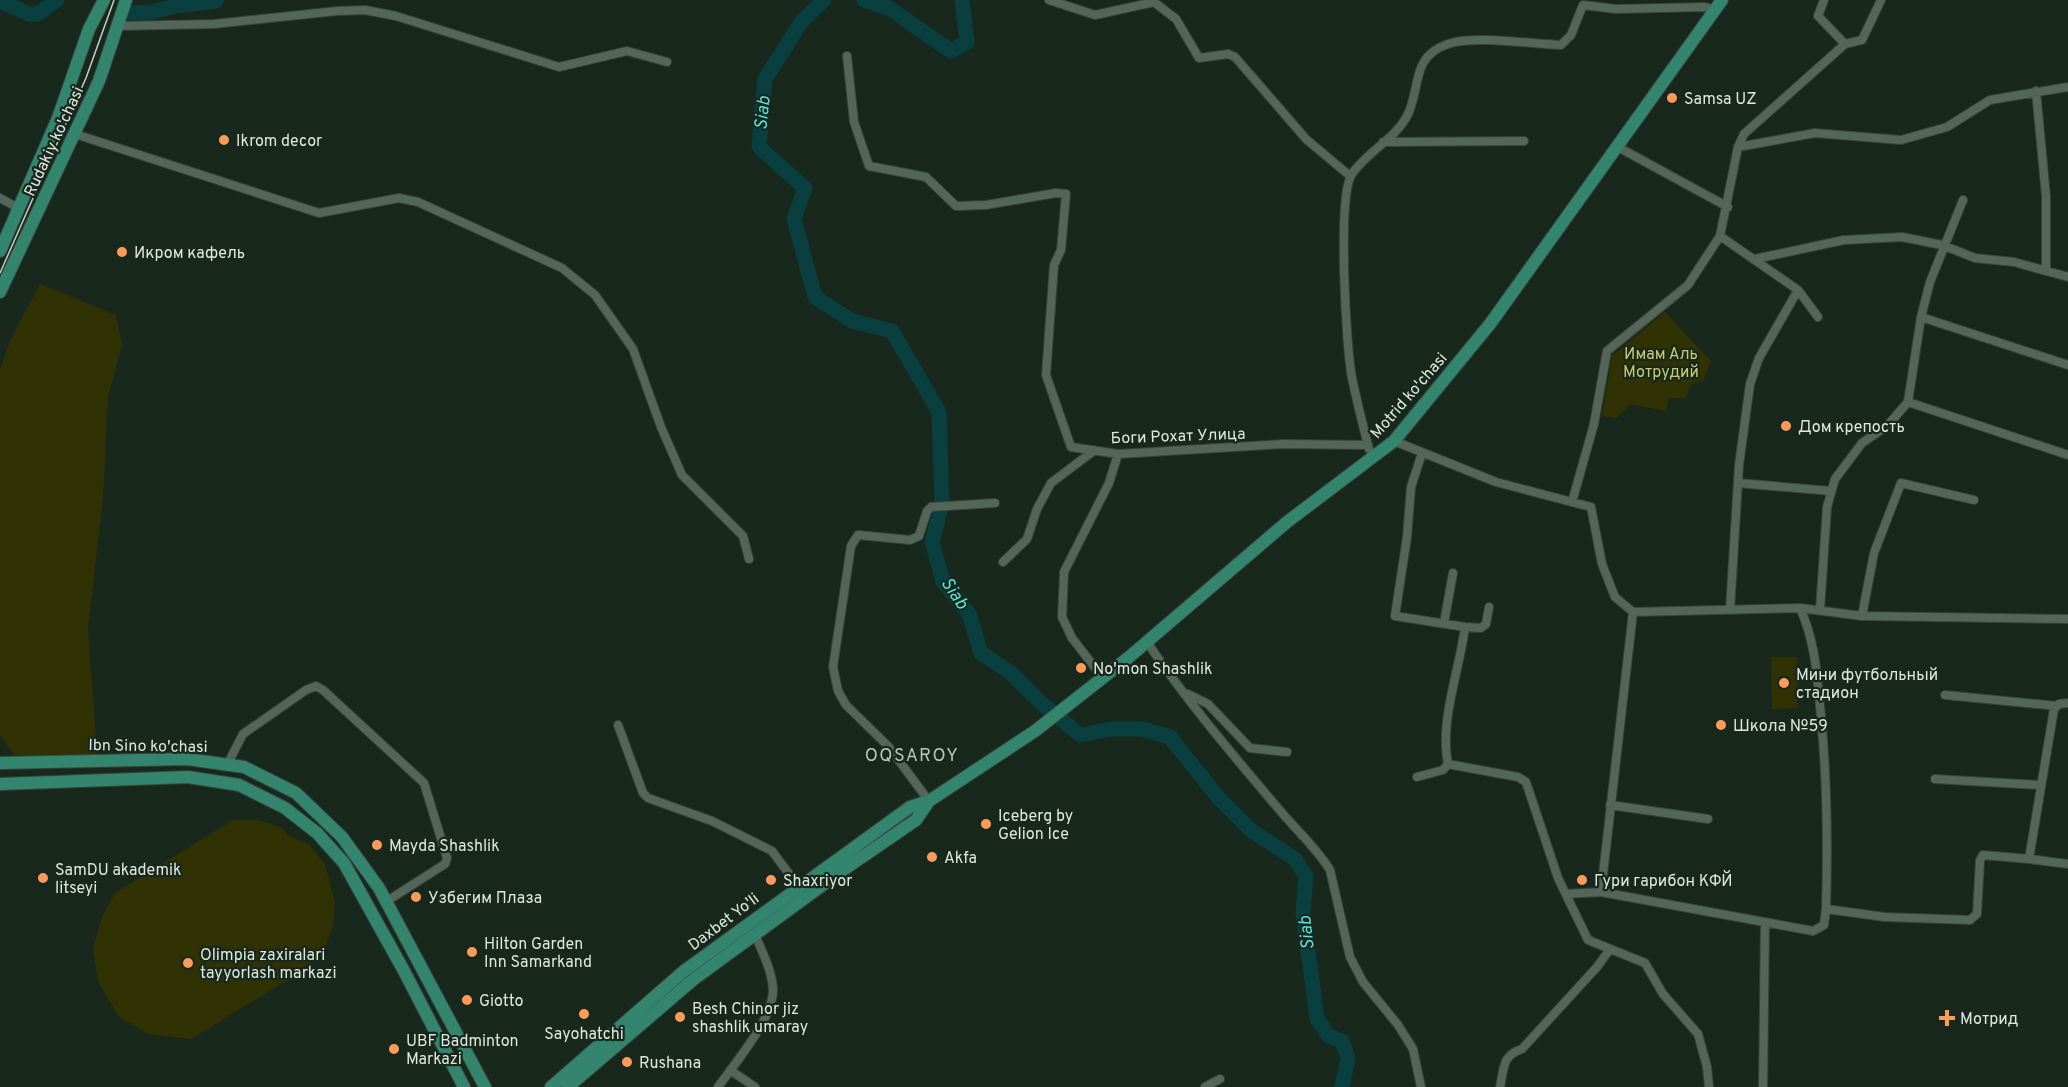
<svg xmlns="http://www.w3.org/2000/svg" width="2068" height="1087" viewBox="0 0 2068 1087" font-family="Overpass,sans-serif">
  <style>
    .green { fill: #303204 }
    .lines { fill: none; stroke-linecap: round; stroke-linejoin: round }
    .river { stroke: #09403f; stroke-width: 15 }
    .street-casing { stroke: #37443b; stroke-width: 10 }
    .primary-casing { stroke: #37443b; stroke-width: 14 }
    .street { stroke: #546659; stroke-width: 8 }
    .primary { stroke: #34856e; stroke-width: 12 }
    .tram { stroke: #c5d0c8; stroke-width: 1.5 }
    .poi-dot { fill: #ff9b5a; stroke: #18281d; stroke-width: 2 }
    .labels { text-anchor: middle; stroke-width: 4.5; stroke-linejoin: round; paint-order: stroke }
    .poi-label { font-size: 16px; fill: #dde7df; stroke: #18281d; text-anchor: start }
    .street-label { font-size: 16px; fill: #dde7df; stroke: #18281d }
    .park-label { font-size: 16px; fill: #c5cc6d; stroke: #18281d }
    .water-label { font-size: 18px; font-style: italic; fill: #56e3df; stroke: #18281d }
    .neighbourhood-label { font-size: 18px; letter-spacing: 1.5px; fill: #b6caba; stroke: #18281d }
  </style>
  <rect width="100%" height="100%" fill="#18281d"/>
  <!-- green -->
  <path class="green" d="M40,284L116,315L122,345L108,397L103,498L88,628L97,755H14L0,735V370L11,338Z
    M1665,312L1711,361L1703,381L1691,384L1686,398H1669L1666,411L1630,404L1617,418L1602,416L1612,356Z
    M1771,657H1797L1798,708L1772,709Z
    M233,820H258L282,828L288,835L309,844L325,864L335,902L333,927L323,952L296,975L191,1039L149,1034L120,1018L98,982L93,948L101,919L115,893Z"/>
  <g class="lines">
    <!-- river -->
    <path class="river" d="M824,0L802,21L765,79L759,147L805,188L794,219L815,297L852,321L892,331L939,412L942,504L932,542L943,581L969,614L981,653L1011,673L1040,702L1080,735L1111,729H1142L1170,737L1217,796L1252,831L1295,859L1306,876L1303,913L1317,1019L1329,1036L1342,1041L1348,1058L1342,1087
      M864,0L889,8L951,51L967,42L962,0
      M2,2L29,14H38L57,0
      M131,13L152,12L175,6L216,1"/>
    <!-- street casing -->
    <g class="street-casing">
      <path id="street" d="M1049,0L1095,15L1154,2L1176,19L1199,58L1228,54L1235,57L1306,139L1350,176
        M1824,0L1818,16L1845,44
        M117,26L214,24L337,11L365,10L396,16L559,67L627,51L667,62
        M847,56L854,122L869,166L926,177L956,206L986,205L1056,193L1066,194L1061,250L1054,265L1046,375L1071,447L1118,454L1283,444L1368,445
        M2036,91L2046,196V271
        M75,134L319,213L399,198L418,202L562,268L595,295L633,349L661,427L682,475L743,536L749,559
        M1383,142L1524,141
        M1616,146L1728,207
        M1738,147L1815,133L1901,140L1947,127L1990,100L2068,87
        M0,198L18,208
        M1720,236L1798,290L1759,358L1750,384L1739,465L1730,610
        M1755,259L1844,240L1902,237L1942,245L1975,258L2014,262L2068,277
        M1798,290L1818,317
        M1921,317L2068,365
        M1908,402L2068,455
        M1394,441L1496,482L1591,507L1602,564L1615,597L1633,612L1800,608L1862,616L2068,619
        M1369,449C1363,426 1357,402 1352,378C1346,348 1337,195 1352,174C1366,153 1393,140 1406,118C1422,90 1409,57 1448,44C1474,35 1532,44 1561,45L1571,35L1583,5L1616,9L1705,7L1715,10
        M1422,453L1411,487L1407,537L1395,616L1465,627C1460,668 1439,722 1448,764L1518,777L1526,782L1558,878L1588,940L1645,963L1663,994L1698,1034L1707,1067L1709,1087
        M1738,483L1831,491
        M1572,502L1594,424L1607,351L1688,285L1720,236L1738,147L1744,134L1845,44L1862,40L1881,0
        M1003,562L1027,539L1037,509L1051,483L1092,452
        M1800,608C1816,643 1817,678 1821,716C1827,780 1828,844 1826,909L1885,917L1970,920L1977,914L1980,860L1983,855L2029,859
        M1820,610L1827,507L1835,479L1862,443L1887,426L1908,402L1921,317L1930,282L1963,200
        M1862,616L1874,553L1901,483L1974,500
        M1444,623L1453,573
        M1465,627L1481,628L1486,624L1489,607
        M1147,642C1186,700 1232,754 1277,807C1294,828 1316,847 1330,870L1350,957L1363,982L1398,1025L1413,1049L1421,1087
        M1103,678L1072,638L1062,617L1064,572L1109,483L1118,454
        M1188,694L1208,704L1250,748L1287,752
        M1945,695L2057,706
        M2068,703L2059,704L2054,709L2029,859L2068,864
        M618,725L643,793L648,798L712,821L772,851L798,886
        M228,763L243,734L306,690L316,686L323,690L424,783L447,858L445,864L387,901
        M1417,777L1443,770L1448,764
        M1935,779L2040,785
        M929,801L888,746L846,705L838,691L833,667L851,546L858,535L910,540L919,536L927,511L931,507L995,503
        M1610,805L1708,819
        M1601,892L1633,612
        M1566,894L1601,892L1813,931L1824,925L1826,909
        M730,1070L755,1087
        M718,1087C735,1063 774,1018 773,989C772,971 762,951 755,935
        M1205,1087L1220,1079
        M1500,1087C1504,1069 1502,1055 1522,1049L1597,967L1610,949
        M1763,1087L1765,923"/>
    </g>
    <!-- primary casing -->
    <g class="primary-casing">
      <path id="primary" d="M0,251L58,118L89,29L104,0
        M0,292L99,81L126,0
        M0,763L187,759L244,767L296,793L342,837L379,888L485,1087
        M0,784L188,777L239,785L285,808L317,833L344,863L404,971L464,1087
        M551,1087L684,971L910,807L929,801L1035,731L1128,658L1287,522L1394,441L1490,324L1722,0
        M568,1087L694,979L846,868L916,820L929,801"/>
    </g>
    <!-- street -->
    <use href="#street" class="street"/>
    <!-- primary -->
    <use href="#primary" class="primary"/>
    <!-- tram -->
    <path class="tram" d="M0,273L86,78L114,0"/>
  </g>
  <!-- markers -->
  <g class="poi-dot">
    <circle cx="1672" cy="98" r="6"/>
    <circle cx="224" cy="140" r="6"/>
    <circle cx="122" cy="252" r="6"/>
    <circle cx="1786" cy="426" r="6"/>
    <circle cx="1081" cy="668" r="6"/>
    <circle cx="1784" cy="683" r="6"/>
    <circle cx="1721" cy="725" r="6"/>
    <circle cx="986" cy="824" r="6"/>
    <circle cx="377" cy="845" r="6"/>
    <circle cx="932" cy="857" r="6"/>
    <circle cx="43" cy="878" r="6"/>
    <circle cx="771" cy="880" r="6"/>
    <circle cx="1582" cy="880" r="6"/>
    <circle cx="416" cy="897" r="6"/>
    <circle cx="472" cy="952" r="6"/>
    <circle cx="188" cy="963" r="6"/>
    <circle cx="467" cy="1000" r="6"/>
    <circle cx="584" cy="1014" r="6"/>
    <circle cx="680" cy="1017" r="6"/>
    <path d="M1944 1009h6v6h6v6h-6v6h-6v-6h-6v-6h6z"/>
    <circle cx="394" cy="1049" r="6"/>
    <circle cx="627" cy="1062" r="6"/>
  </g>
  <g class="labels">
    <!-- poi labels -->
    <g class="poi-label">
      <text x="1684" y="104">Samsa UZ</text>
      <text x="236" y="146">Ikrom decor</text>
      <text x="134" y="258">Икром кафель</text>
      <text x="1798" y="432">Дом крепость</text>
      <text x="1093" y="674">No'mon Shashlik</text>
      <text x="1796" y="680">Мини футбольный<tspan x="1796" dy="18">стадион</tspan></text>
      <text x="1733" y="731">Школа №59</text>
      <text x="998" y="821">Iceberg by<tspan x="998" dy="18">Gelion Ice</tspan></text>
      <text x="389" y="851">Mayda Shashlik</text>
      <text x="944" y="863">Akfa</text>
      <text x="55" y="875">SamDU akademik<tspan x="55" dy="18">litseyi</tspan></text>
      <text x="783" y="886">Shaxriyor</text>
      <text x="1594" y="886">Гури гарибон КФЙ</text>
      <text x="428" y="903">Узбегим Плаза</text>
      <text x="484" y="949">Hilton Garden<tspan x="484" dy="18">Inn Samarkand</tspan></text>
      <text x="200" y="960">Olimpia zaxiralari<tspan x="200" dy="18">tayyorlash markazi</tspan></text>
      <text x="479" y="1006">Giotto</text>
      <text x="692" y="1014">Besh Chinor jiz<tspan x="692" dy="18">shashlik umaray</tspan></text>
      <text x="1960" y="1024">Мотрид</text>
      <text x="584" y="1039" text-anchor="middle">Sayohatchi</text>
      <text x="406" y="1046">UBF Badminton<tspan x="406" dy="18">Markazi</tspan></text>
      <text x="639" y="1068">Rushana</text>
    </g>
    <!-- street labels -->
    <g class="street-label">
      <text transform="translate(53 141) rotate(-65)" y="6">Rudakiy ko'chasi</text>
      <text transform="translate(1408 395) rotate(-49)" y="6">Motrid ko'chasi</text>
      <text transform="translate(1178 435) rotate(-2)" y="6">Боги Рохат Улица</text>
      <text transform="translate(148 745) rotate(1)" y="6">Ibn Sino ko'chasi</text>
      <text transform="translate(723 921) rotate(-37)" y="6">Daxbet Yo'li</text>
    </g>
    <!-- park labels -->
    <g class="park-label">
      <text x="1661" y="359">Имам Аль<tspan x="1661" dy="18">Мотрудий</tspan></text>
    </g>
    <!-- water labels -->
    <g class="water-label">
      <text transform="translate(762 113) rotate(-84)" y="6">Siab</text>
      <text transform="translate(955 593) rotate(56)" y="6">Siab</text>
      <text transform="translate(1306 933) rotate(-96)" y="6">Siab</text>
    </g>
    <!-- neighbourhood labels -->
    <g class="neighbourhood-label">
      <text x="912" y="761">OQSAROY</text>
    </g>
  </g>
</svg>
